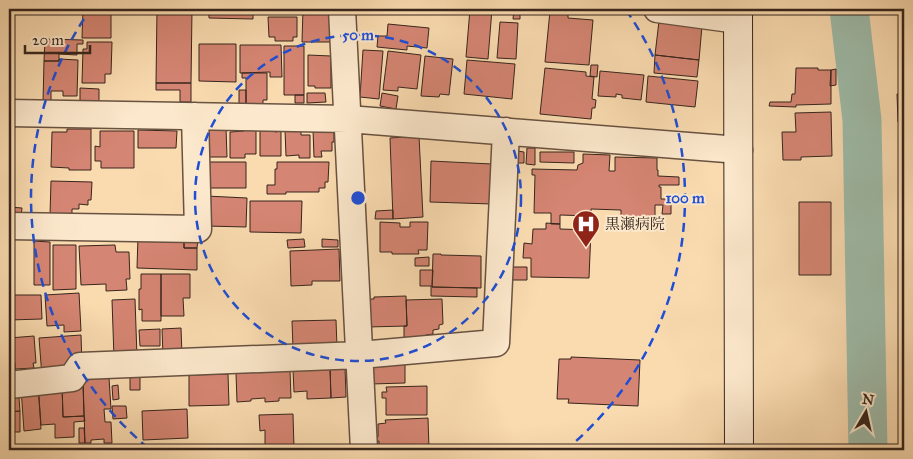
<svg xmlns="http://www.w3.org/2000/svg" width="913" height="459" viewBox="0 0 913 459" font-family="'IM FELL Great Primer','Noto Serif JP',serif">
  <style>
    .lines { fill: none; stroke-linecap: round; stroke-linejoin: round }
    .river { stroke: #9ebba9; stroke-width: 39 }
    .building { fill: #d58573; stroke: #37251c }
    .street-casing { stroke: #685241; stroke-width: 29 }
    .secondary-casing { stroke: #37251c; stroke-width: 30 }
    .street { stroke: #fce8cc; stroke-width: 26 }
    .secondary { stroke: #fce8cc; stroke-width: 28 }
    .rail-casing { stroke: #37251c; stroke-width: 5.5 }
    .rail { stroke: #fce8cc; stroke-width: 4; stroke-dasharray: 11; stroke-linecap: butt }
    .ring { fill: none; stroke: #1d4ed8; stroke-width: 2.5; stroke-dasharray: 9 6 }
    .labels { text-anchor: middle; stroke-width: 4; stroke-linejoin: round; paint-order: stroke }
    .poi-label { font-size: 15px; fill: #37251c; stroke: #fce8cc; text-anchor: start }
    .centre { fill: #1d4ed8; stroke: #fce8cc; stroke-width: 2.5 }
    .ring-label { font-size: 15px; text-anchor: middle; font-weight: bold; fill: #1d4ed8; stroke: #fce8cc; stroke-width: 4; stroke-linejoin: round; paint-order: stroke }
  </style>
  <rect width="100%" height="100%" fill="#fadbb0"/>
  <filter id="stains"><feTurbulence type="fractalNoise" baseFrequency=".004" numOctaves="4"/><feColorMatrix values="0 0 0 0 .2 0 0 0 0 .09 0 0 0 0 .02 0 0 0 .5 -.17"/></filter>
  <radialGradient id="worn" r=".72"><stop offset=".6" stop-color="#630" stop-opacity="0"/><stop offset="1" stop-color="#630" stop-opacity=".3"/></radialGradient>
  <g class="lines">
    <!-- river -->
    <path class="river" d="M849,9L862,120L868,450"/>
  </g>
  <!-- building -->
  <path class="building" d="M83,9H111V38H82Z
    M115,9H146V13H115Z
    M157,9H192L191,83H156Z
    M209,9H253V19L209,18Z
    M269,9H292H288V13L269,14Z
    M303,9H330V42H302Z
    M470,9H492L488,59L466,57Z
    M514,9H520V19H513Z
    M550,11L568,13V18L593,20L589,65L545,62Z
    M268,17H297V37H293V41H275V37H269Z
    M659,21L702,26L699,60L655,55Z
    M500,22L518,23L516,59L497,58Z
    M388,24L429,28L427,48L407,46V50L377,47L378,36H387Z
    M45,39L83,40V44H77V55L59,54V61H44Z
    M87,42H112L111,74H105V83H82L83,49H87Z
    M199,44H236V82L199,81Z
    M240,45H281L282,77H270V72L240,73Z
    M284,46H304V95H284Z
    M363,50L383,51L379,99L360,97Z
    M388,51L421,55L417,89L398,87V91L383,90Z
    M308,55L331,56V88H315V86H308Z
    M655,55L699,60L697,77L654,73Z
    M425,56L453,59L449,95L440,94L439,97L421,96Z
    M59,59L78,60L77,96H63V91H51V102H43L44,61H59Z
    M467,60L515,64L512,99L464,94Z
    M591,65H598L597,77L590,76Z
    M545,68L586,72V76L594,77L592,99L596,100L595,108H592L591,119L540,114Z
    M796,68H818V70H831V104L796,105V107L769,106L770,102H791L792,94H795Z
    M836,69V85L830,86L831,70Z
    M600,71L644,75L641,100L622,98V95L616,94V97L598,96Z
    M242,73H267V100H263V104H246V78H242Z
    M648,76L698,81L695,107L646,102Z
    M156,83H191V102H180V90H156Z
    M80,88L99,89V102H80Z
    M239,90H246V104H239Z
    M307,93H325L326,102L307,103Z
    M382,93L398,96L396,109L380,106Z
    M897,94H904V122H898Z
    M295,95H304V103H295Z
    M831,112L832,156L801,157V160H783L782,132H796L795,113Z
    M211,127L226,128L227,157H206L205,130H211Z
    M256,127V154H245V158H230V132L244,131V128Z
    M67,129H91V170H69V168L51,167L52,132H67Z
    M260,129H275V132L281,131V156H260Z
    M138,130L177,131L176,148H138Z
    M285,130H301V135H310V158H299V155L286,156Z
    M313,130H334V142H332V151H321L322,157H314Z
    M100,131H134V168H101V161H95V146L100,147Z
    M419,136L423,217L393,219L390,138Z
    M527,148H535V165L526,164Z
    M517,151L524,152V163H516Z
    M540,152H574V163L540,162Z
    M583,154L610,155L609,171H615V157L657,158V170H658V176L679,177V185H659V187H661V199H671V214H662L663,205H655V218L621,217V210L591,209V216L560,215V224H551V213H534L535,175H532V169L577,170L578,165L583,163Z
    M431,161L492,164V204L430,202Z
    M207,162H246V188H207Z
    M277,162H329L328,182H325V188H319V192H286V194H267V185H275V169H277Z
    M51,181L92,182L91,200H88V205L79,204V209H72V215H50Z
    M206,196L247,198L246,227L206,226Z
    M250,201H302L301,233L250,232Z
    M799,202H831V275H799Z
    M9,207L22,208L21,216L9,215Z
    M393,210V219H375L376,211Z
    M380,222L400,223V227H410V222H428L427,250H418L419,254H392V252H380Z
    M546,223L560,224V229L591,230L589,278L531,277V258H523L524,243L532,244L533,229H546Z
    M138,237L184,239V248H197V270L137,268Z
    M184,239H198L197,248H184Z
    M304,239L305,247L288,248L287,240Z
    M322,239L338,240V247H322Z
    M34,241L50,242V285H34Z
    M53,245H76V289L53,290Z
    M115,245L116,252H129L130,279H126L127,290L106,291V284L81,285L79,246Z
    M339,249L340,281H312V285L291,286L290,251Z
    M433,254H441V255L481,256V288L432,287Z
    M429,257V266H415V258Z
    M510,267H527V280H509Z
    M420,270H433L432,287L477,288V297L431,296V286H420Z
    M141,274H161V321H142V309L139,310V289H141Z
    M161,274H190V298H183L184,316H161Z
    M79,293L81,331L64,332V325L47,326L45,295Z
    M9,295H41L42,319L9,320Z
    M406,296L407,326L367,327L366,299H374V297Z
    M135,299L137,357L114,358L112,300Z
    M442,299L443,324L439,325V329L433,330V334L426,335V339H404V326H407L406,300Z
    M336,320L337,347L293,348L292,321Z
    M181,328L182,355L163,356L162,329Z
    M160,329V346H140L139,330Z
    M81,335L82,366L42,377L39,338Z
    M34,336L36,363H33L34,368L15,369V363L9,364V338Z
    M571,357L640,360L638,406L568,403L569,399H557L559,359H571Z
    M405,364V383L371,384V365Z
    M330,367L331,398L307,399V391L294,392L293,369Z
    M330,367H345L346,397L331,398Z
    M290,371L291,398H279V401L265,402V398L251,399V401L237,402L236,373Z
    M228,374L229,405L189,406V375Z
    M130,375H140V390H130Z
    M109,378L111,409H104L105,422H111L112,443H104V439L91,440V443H85L83,379Z
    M62,383L63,417L84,416L85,421L74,422V437L55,438V424L41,425L38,384Z
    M38,384L41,429L24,431L21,388Z
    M18,385L20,411L9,412V386Z
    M83,385L84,416L63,417L62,386Z
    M118,385L119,399L113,400L112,386Z
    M427,386V415H386V398H382V392H387L386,387Z
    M112,406H126L127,418L113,419Z
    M187,409L188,438L143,440L142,411Z
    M20,411V432H9V412Z
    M293,414L294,448L265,449V430L260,431L259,415Z
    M428,418L429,449L379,450V441L376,442V437H378V424L386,423L385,420Z
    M79,428H84L85,443H79Z"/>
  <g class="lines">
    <!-- street casing -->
    <g class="street-casing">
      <path id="street" d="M342,9L364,450
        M657,9L738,20
        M9,113L348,119L739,150
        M9,226L198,229L195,116
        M9,385L72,378L80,366L360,355L496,343L506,131"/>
    </g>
    <!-- secondary casing -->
    <g class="secondary-casing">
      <path id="secondary" d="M738,9L739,450"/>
    </g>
    <!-- street -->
    <use href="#street" class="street"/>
    <!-- secondary -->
    <use href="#secondary" class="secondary"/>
    <!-- rail casing -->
    <g class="rail-casing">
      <path id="rail" d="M882,9L904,12"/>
    </g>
    <!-- rail -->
    <use href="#rail" class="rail"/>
  </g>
  <!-- distance rings -->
  <g class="ring">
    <circle cx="358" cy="198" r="163"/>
    <path d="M148 448A327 327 0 0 1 90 10M626 10A327 327 0 0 1 568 448"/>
  </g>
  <!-- icons -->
  <defs>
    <g id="hospital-pin" transform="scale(1.4375)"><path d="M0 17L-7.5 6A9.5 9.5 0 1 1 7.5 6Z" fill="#8f2418" stroke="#fce8cc"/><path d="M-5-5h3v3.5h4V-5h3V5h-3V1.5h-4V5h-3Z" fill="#fff"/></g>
  </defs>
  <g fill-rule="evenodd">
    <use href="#hospital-pin" x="586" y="224"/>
  </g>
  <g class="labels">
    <!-- poi labels -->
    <g class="poi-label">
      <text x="605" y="229">黒瀬病院</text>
    </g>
  </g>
  <circle cx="358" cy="198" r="8" class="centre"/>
  <g class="ring-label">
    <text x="358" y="40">50 m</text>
    <text x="685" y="203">100 m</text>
  </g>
  <!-- margin -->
  <rect width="913" height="459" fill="none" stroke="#fadbb0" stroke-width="30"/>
  <rect x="10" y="10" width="893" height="439" fill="none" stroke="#37251c" stroke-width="2.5"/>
  <rect x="15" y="15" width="883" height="429" fill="none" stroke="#37251c"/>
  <!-- north arrow -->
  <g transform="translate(866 412) rotate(9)" stroke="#fce8cc" stroke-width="4" paint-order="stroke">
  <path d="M0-4L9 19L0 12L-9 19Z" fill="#37251c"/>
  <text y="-8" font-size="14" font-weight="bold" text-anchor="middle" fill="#37251c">N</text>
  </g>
  <!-- scale -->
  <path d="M25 45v8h65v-8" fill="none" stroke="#37251c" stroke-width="2.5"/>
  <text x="32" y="45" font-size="15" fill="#37251c" stroke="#fce8cc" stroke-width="4" paint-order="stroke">20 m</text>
  <rect width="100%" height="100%" filter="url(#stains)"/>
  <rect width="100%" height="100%" fill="url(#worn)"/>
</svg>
